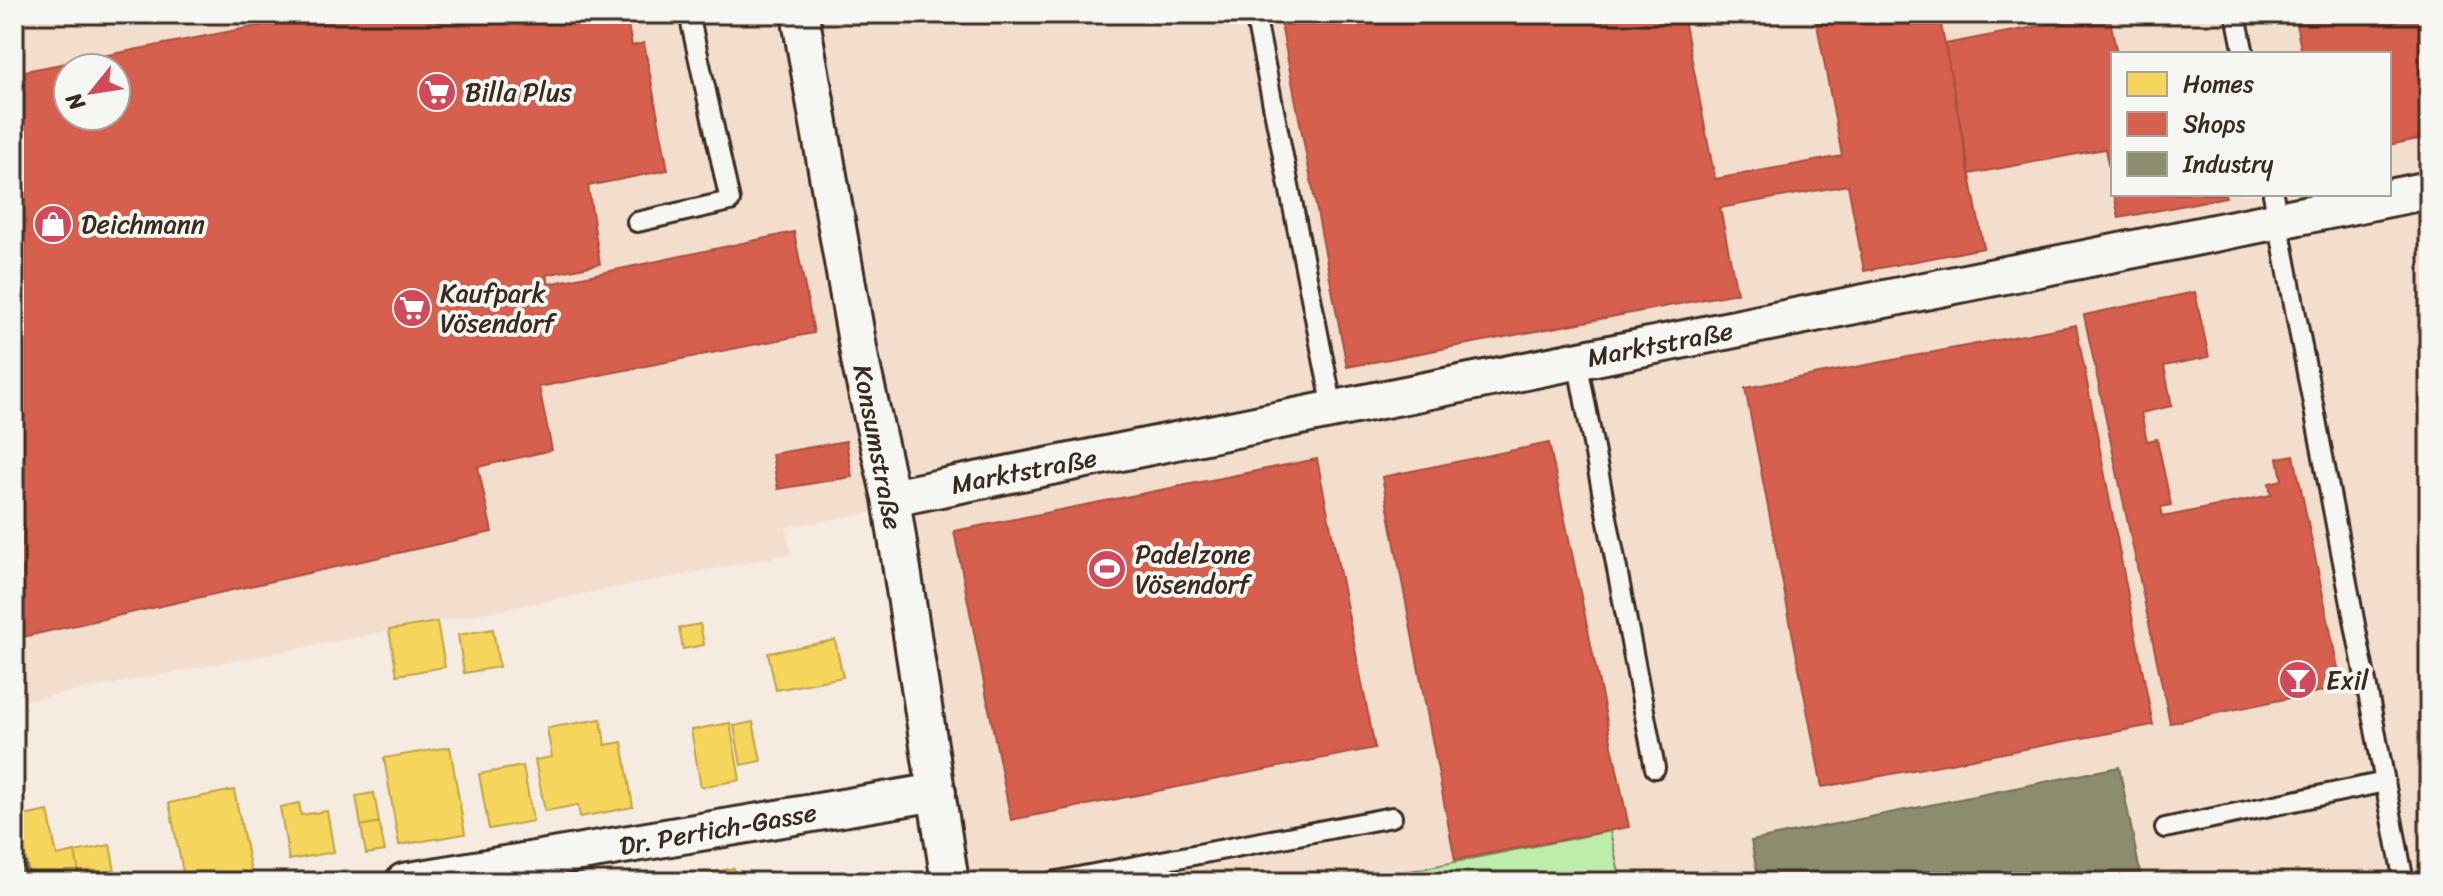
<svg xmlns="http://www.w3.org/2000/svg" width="2443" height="896" viewBox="0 0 2443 896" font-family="Sriracha,sans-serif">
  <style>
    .built { fill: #f3decd; fill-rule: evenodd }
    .green { fill: #bdecab; stroke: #7c8b64; stroke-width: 2 }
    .homes { fill: #f6d55c; stroke: #bea249; stroke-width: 2 }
    .shops { fill: #d6604d; stroke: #a8503f; stroke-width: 2; fill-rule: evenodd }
    .industry { fill: #8c8c6e; stroke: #746f56; stroke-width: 2 }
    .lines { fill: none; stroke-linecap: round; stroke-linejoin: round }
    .lane-casing { stroke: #3b2a1e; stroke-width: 24 }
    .street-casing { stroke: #3b2a1e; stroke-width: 42 }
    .lane { stroke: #f6f6f2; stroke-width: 18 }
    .street { stroke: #f6f6f2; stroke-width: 36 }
    .labels { text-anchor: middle; stroke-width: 8; stroke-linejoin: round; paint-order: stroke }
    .poi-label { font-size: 26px; fill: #3b2a1e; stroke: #f6f6f2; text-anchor: start }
    .street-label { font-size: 26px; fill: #3b2a1e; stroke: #f6f6f2 }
  </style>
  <rect width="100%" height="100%" fill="#f5ebe1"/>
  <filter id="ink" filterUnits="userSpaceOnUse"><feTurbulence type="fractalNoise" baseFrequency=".0125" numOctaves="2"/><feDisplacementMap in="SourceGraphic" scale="16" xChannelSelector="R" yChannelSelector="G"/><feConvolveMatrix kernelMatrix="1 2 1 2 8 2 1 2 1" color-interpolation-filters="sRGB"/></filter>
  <g filter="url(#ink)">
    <!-- built -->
    <path class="built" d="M14,14H2429V882H1621L1610,831L1355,882H971L899,508L786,527L791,554L14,703ZM2113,54H2389V194H2113ZM68,68H116V116H68Z"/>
    <!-- green -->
    <path class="green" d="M1610,831L1621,882H1355Z"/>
    <!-- homes -->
    <path class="homes" d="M437,622L445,667L397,675L389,630Z
      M700,624L704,645L683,649L679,628Z
      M493,629L499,667L464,673L458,635Z
      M835,640L843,677L776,690L768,653Z
      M601,719L605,745L622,742L633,807L580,817L578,805L545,811L535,760L552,757L547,728Z
      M753,722L761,761L741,765L734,726Z
      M730,723L740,780L701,787L691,730Z
      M450,747L465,834L399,845L384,758Z
      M523,766L533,821L489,829L479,774Z
      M234,790L252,876L222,882H185L169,803Z
      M374,793L379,822L361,826L356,796Z
      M299,803L301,815L327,811L334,852L289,860L280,807Z
      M48,811L57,856L75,852L81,882H30L18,817Z
      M379,822L385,851L366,854L361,826Z
      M110,845L117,882H81L75,852Z
      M734,868L737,882H665Z
      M829,876L830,882H797Z"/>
    <!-- shops -->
    <path class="shops" d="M319,14H626L632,46L644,43L668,170L588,186L600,264L546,275L549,284L794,232L814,333L539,387L552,450L478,467L492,532L14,639V73ZM68,68H116V116H68Z
      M1279,14H1683L1715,179L1842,156L1815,14H1939L1984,248L1864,271L1848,185L1720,208L1737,293L1347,367Z
      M2103,14H2109L2117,54H2113V189L2105,149L1969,174L1945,44Z
      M2294,14H2429V137L2389,145V54H2302Z
      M2114,194H2225L2226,197L2119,218Z
      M2195,292L2209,357L2164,366L2172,406L2141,413L2147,441L2157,439L2171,505L2161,507L2163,517L2271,495L2269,483L2282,480L2278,458L2294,455L2342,687L2170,723L2084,315Z
      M2076,325L2153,725L1822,787L1745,388Z
      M846,441L852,477L778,489L772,454Z
      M1549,443L1629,827L1455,860L1382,477Z
      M1317,459L1375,748L1011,820L954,531Z"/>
    <!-- industry -->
    <path class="industry" d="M2119,767L2142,882H1759L1751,841Z
      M26,862L30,882H14V865Z"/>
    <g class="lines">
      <!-- lane casing -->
      <g class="lane-casing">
        <path id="lane" d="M1255,14L1333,409
          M2236,14L2244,54
          M2273,194L2404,882
          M637,222L730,201L689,14
          M1577,360L1655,768
          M2165,828L2385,782
          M1052,882L1392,817"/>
      </g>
      <!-- street casing -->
      <g class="street-casing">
        <path id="street" d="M800,14L861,365L891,498L950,882
          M891,498L2429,190
          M404,882L937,792"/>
      </g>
      <!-- lane -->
      <use href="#lane" class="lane"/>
      <!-- street -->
      <use href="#street" class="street"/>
    </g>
  </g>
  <!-- icons -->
  <defs>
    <g id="supermarket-disc" transform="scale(2)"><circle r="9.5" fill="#d1495b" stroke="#f6f6f2"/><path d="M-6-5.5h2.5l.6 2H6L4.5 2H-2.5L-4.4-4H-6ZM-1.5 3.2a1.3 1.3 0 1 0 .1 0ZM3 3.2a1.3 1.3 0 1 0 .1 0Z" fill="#fff"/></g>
    <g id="shop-disc" transform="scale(2)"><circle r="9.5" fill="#d1495b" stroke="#f6f6f2"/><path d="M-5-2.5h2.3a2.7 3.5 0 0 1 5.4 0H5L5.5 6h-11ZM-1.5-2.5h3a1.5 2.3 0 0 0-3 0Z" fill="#fff"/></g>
    <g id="stadium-disc" transform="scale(2)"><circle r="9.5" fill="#d1495b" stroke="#f6f6f2"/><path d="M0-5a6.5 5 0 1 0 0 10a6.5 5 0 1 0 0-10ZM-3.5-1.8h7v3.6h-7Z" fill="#fff"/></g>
    <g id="bar-disc" transform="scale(2)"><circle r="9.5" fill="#d1495b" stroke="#f6f6f2"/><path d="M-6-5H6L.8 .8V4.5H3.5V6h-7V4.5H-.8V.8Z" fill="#fff"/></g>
  </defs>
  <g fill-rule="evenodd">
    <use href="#supermarket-disc" x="437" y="92"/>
    <use href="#shop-disc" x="53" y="224"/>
    <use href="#supermarket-disc" x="412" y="308"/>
    <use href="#stadium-disc" x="1107" y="569"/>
    <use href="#bar-disc" x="2298" y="680"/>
  </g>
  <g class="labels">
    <!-- poi labels -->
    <g class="poi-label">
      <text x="465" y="101">Billa Plus</text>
      <text x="81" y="233">Deichmann</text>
      <text x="440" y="302">Kaufpark<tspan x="440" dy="30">Vösendorf</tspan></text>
      <text x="1135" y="563">Padelzone<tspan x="1135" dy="30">Vösendorf</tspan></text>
      <text x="2326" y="689">Exil</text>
    </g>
    <!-- street labels -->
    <g class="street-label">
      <text transform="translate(1660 344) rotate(-11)" y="9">Marktstraße</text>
      <text transform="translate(878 447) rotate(79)" y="9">Konsumstraße</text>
      <text transform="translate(1024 471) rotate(-11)" y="9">Marktstraße</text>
      <text transform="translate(718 829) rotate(-10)" y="9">Dr. Pertich-Gasse</text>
    </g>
  </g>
  <!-- margin -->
  <rect width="2443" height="896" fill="none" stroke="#f6f6f2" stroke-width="48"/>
  <rect x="24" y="24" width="2395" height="848" fill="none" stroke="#3b2a1e" stroke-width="3" filter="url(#ink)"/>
  <!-- legend -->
  <rect x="2111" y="52" width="280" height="144" fill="#f6f6f2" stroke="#aba49d" stroke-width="2"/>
  <rect x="2127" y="72" width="40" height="24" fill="#f6d55c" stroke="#aba49d" stroke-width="2"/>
  <text x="2183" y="92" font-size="24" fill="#3b2a1e">Homes</text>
  <rect x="2127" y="112" width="40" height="24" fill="#d6604d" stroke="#aba49d" stroke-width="2"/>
  <text x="2183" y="132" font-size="24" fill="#3b2a1e">Shops</text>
  <rect x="2127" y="152" width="40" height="24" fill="#8c8c6e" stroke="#aba49d" stroke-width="2"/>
  <text x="2183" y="172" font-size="24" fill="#3b2a1e">Industry</text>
  <!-- north arrow -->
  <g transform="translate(92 92) rotate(240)"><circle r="38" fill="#f6f6f2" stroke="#aba49d" stroke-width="2"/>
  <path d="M0-6L14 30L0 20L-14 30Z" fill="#d1495b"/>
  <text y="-12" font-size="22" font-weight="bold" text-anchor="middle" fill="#3b2a1e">N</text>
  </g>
</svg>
